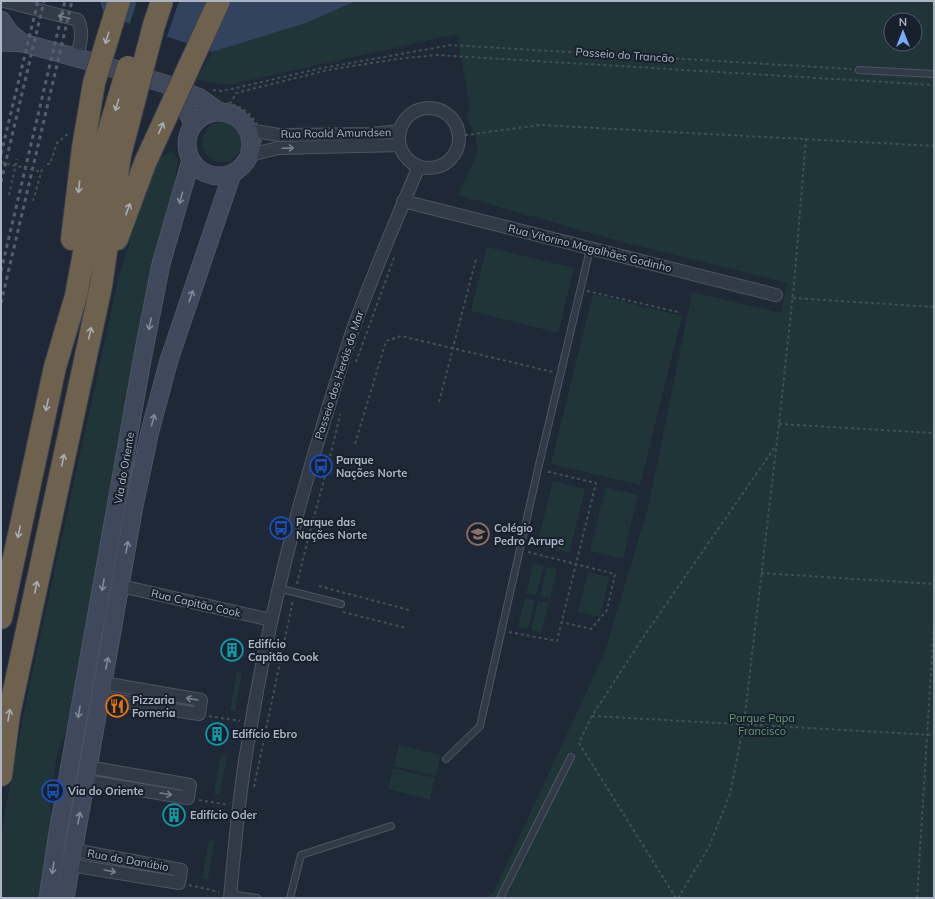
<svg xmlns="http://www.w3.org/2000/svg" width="935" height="899" viewBox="0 0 935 899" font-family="Mulish,sans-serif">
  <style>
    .green { fill: #203538; fill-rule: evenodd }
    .water { fill: #31435f }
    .pier { fill: #1e2837 }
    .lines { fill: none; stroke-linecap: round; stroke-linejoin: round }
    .lane-casing { stroke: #4d5563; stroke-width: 8 }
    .street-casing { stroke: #4d5563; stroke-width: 14 }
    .secondary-casing { stroke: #4d5563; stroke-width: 19 }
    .highway-casing { stroke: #3a424f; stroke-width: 24 }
    .path { stroke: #3e5256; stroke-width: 2; stroke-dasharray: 3 3; stroke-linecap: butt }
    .lane { stroke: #323a47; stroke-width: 6 }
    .street { stroke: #323a47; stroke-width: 12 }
    .secondary { stroke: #40495b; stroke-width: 17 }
    .highway { stroke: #6e624f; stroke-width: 22 }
    .rail { stroke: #545e6f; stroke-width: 3; stroke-dasharray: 4 4; stroke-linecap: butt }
    .highway-bridge-casing { stroke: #3a424f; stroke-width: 24; stroke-linecap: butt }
    .path-bridge { stroke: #3e5256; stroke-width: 2; stroke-dasharray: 3 3; stroke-linecap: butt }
    .highway-bridge { stroke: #6e624f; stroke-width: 22 }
    .oneway { stroke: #757e8c }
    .oneway2 { stroke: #a6adb9 }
    .oneway3 { stroke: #818a9b }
    .labels { text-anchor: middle; stroke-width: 4; stroke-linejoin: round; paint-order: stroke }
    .street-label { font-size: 11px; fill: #acb5c5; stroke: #18202c }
    .poi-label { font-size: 11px; font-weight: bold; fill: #acb5c5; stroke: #18202c; text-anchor: start }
    .park-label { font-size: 11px; fill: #639670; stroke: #18202c }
  </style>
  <rect width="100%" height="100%" fill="#1e2837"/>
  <!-- green -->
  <path class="green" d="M356,1H928L934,2V898H485L493,893L604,654L649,504L692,292L781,313L787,283L622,242L458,195C462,186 476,158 477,151C478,139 473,128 466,118L470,107L457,34L228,85L196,80L212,52L306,23ZM891,20H915V44H891Z
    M202 142a20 20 0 1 1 40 0a20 20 0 1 1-40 0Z
    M173,151L178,160L175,184L156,263L71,718L57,754L50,801L53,828L41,898H1V843L3,823L27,697L119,276L156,160Z
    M487,247L574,268L558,333L471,311Z
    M593,294L682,316L640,485L551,464Z
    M553,481L585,489L569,553L537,545Z
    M606,487L638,495L623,559L590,551Z
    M533,564L544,566L536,595L526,593Z
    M547,567L557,569L550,598L540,596Z
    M588,572L609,577L600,617L578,612Z
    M525,598L535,600L528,629L518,627Z
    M538,601L549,603L541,633L531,630Z
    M237,672L242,673L235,711L230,710Z
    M399,745L441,755L436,776L394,766Z
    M221,755L227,756L220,795L214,794Z
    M393,768L435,778L430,800L388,789Z
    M209,840L215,841L208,879L202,878Z"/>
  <!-- water -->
  <path class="water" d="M100,1H356L306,23L212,52L104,15Z"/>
  <!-- pier -->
  <path class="pier" d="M137,1H179L166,39L129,26Z"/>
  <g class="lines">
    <!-- lane casing -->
    <g class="lane-casing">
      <path id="lane" d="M859,70L934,74
        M278,588L341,604
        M446,759L480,726L538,469L590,249
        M230,894L257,898
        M290,898L301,855L391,826
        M500,898L571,757"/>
    </g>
    <!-- street casing -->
    <g class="street-casing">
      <path id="street" d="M4,1L78,20C84,33 80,44 77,57
        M399 138a30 30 0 1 1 60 0a30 30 0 1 1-60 0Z
        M249,130L279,135L371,134L400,131
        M250,155L278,148L400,145
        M403,201L776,295
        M121,586L271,620
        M100,698L199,714L201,700L103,683
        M86,781L188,798L190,785L88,767
        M71,865L179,883L181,870L73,850
        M230,898C234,852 238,807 245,761C264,639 293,519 330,402C338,377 345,353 353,329C373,274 396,220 419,166"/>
    </g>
    <!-- secondary casing -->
    <g class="secondary-casing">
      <path id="secondary" d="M1,20L10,33L23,43
        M1,42L23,43L85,60L169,85L200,98L218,111
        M170,87L186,108L193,125
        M187 144a32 32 0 1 1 64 0a32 32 0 1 1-64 0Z
        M48,898L58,832L143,355L161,264L191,160
        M65,898L134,506L150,431L169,360L232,174"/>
    </g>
    <!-- highway casing -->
    <g class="highway-casing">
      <path id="highway" d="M72,239L83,148
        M117,239L145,163
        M1,618L55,367L76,296L103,151
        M1,775L9,714L101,286L120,155"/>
    </g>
    <!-- path -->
    <path class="path" d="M213,90L221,91L236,88L317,69L451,45L851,69
      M183 142a39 39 0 1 1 78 0a39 39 0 1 1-78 0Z
      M230,104L236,93L328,70L397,59L436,55L934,85
      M459,136L540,125L934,146
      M47,164H50L57,143L69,133
      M9,195L17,159
      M33,201L43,166
      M587,291L678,312
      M793,298L934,307
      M356,362L395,255
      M439,402L476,259
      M779,424L934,433
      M355,444L386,341L401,336L553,372
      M528,552L615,574L607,610L591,629L561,622
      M761,573L934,584
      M297,584C310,527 328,471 340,414
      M319,586L409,610
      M343,612L406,628
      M509,632L557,641L596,483L545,471
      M209,716L240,721
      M592,716L934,735
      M254,787L293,600
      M199,800L228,805
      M189,885L219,892
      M676,898L579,743L592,716L644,636L775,447
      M678,898L709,847L730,794L744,723L779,424L794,284L806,138
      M917,898L934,623"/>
    <!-- lane -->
    <use href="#lane" class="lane"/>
    <!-- street -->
    <use href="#street" class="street"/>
    <!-- secondary -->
    <use href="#secondary" class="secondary"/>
    <!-- highway -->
    <use href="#highway" class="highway"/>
    <!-- rail -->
    <path class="rail" d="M1,154L38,1
      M1,182L44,1
      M1,271L65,1
      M1,303L72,1"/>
    <!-- highway-bridge casing -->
    <g class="highway-bridge-casing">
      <path id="highway-bridge" d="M83,148L94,83L119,1
        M103,151L128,67
        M120,155L154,25L162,1
        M145,163L219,1"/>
    </g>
    <!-- path-bridge -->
    <path class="path-bridge" d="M1,162L41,172"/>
    <!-- highway-bridge -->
    <use href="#highway-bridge" class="highway-bridge"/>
  </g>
  <!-- one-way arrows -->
  <defs><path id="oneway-shaft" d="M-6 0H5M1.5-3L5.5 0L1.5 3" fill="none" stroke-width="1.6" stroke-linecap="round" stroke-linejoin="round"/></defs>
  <g class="oneway">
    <use href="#oneway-shaft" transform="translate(64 17) rotate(-166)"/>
    <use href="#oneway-shaft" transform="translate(288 148) rotate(-2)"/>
    <use href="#oneway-shaft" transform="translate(192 699) rotate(-170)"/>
    <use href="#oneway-shaft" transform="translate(166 794) rotate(9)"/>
    <use href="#oneway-shaft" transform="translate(110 871) rotate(10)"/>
  </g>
  <g class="oneway2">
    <use href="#oneway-shaft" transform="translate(107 38) rotate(107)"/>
    <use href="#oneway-shaft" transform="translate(117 105) rotate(106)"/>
    <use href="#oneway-shaft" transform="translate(161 128) rotate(-66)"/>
    <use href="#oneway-shaft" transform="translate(79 187) rotate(96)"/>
    <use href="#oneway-shaft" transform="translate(128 209) rotate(-70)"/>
    <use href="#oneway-shaft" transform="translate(90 333) rotate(-78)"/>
    <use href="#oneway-shaft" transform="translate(47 405) rotate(102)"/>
    <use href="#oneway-shaft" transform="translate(63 460) rotate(-78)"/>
    <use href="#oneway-shaft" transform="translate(19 532) rotate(102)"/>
    <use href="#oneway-shaft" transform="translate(36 587) rotate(-78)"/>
    <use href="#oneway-shaft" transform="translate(9 715) rotate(-80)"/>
  </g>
  <g class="oneway3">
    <use href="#oneway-shaft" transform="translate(181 198) rotate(106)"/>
    <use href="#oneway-shaft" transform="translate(191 296) rotate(-71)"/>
    <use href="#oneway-shaft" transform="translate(150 324) rotate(101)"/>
    <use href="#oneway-shaft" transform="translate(153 420) rotate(-75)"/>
    <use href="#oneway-shaft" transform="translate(127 547) rotate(-80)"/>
    <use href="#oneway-shaft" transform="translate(103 585) rotate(100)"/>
    <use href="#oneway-shaft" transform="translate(107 663) rotate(-79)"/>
    <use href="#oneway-shaft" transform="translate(79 712) rotate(100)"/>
    <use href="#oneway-shaft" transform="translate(79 818) rotate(-79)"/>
    <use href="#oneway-shaft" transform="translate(53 868) rotate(99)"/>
  </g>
  <!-- icons -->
  <defs>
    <g id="bus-ring" transform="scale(1.15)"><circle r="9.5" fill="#18202c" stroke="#1a4fb4" stroke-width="1.5"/><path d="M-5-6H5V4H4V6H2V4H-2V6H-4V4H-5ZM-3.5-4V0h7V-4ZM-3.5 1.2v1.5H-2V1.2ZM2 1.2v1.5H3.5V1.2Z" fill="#1a4fb4"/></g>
    <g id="school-ring" transform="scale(1.15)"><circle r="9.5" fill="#18202c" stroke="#8d6e63" stroke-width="1.5"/><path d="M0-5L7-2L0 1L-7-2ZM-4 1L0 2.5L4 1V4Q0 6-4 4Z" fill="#8d6e63"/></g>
    <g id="building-ring" transform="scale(1.15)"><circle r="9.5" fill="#18202c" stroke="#0f9aa8" stroke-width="1.5"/><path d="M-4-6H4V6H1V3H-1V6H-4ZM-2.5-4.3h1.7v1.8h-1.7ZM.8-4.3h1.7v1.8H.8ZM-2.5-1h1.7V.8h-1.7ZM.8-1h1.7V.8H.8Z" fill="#0f9aa8"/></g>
    <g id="restaurant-ring" transform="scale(1.15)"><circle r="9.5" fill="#18202c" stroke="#e8710a" stroke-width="1.5"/><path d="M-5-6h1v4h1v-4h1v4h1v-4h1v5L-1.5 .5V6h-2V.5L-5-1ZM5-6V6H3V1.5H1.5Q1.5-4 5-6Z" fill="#e8710a"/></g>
  </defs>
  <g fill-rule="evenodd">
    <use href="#bus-ring" x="321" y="466"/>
    <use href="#bus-ring" x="281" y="528"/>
    <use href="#school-ring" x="478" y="534"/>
    <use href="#building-ring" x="232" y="650"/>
    <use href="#restaurant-ring" x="117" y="706"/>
    <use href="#building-ring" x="217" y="734"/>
    <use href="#bus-ring" x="53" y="791"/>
    <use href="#building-ring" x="174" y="815"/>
  </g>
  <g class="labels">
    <!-- street labels -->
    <g class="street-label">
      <text transform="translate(625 55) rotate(4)" y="4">Passeio do Trancão</text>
      <text transform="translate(336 133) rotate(-1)" y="4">Rua Roald Amundsen</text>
      <text transform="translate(590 248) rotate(14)" y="4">Rua Vitorino Magalhães Godinho</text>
      <text transform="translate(339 375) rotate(-72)" y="4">Passeio dos Heróis do Mar</text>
      <text transform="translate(124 468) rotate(-80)" y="4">Via do Oriente</text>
      <text transform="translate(196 603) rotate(13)" y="4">Rua Capitão Cook</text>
      <text transform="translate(128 860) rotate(10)" y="4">Rua do Danúbio</text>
    </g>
    <!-- poi labels -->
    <g class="poi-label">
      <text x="336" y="464">Parque<tspan x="336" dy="13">Nações Norte</tspan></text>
      <text x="296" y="526">Parque das<tspan x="296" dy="13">Nações Norte</tspan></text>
      <text x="494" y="532">Colégio<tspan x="494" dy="13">Pedro Arrupe</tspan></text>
      <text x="248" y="648">Edifício<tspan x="248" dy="13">Capitão Cook</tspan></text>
      <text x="132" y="704">Pizzaria<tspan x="132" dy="13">Forneria</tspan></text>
      <text x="232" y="738">Edifício Ebro</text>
      <text x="68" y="795">Via do Oriente</text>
      <text x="190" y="819">Edifício Oder</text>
    </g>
    <!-- park labels -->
    <g class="park-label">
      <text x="762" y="722">Parque Papa<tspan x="762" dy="13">Francisco</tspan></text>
    </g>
  </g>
  <!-- border -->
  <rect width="935" height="899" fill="none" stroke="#acb5c5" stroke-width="4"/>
  <!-- north arrow -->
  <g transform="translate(903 32)"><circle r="19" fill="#18202c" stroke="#535c69"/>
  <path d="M0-3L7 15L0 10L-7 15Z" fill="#79a9fc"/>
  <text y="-6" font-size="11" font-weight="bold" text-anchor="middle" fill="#acb5c5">N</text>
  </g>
</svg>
